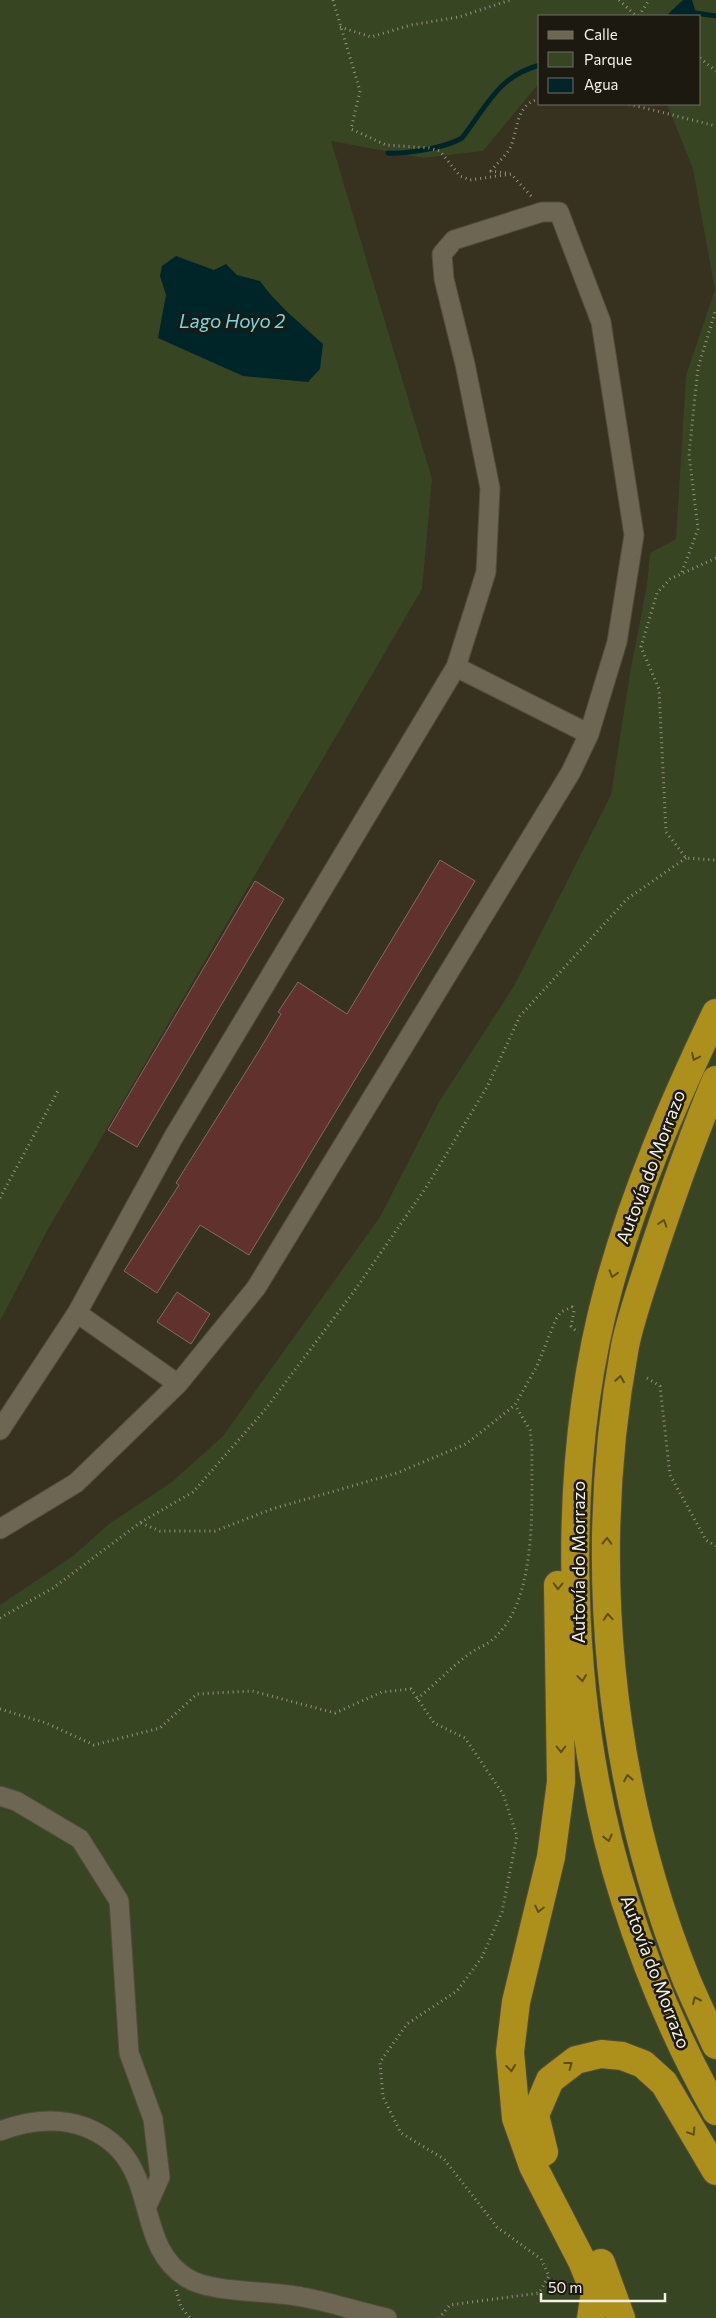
<svg xmlns="http://www.w3.org/2000/svg" width="716" height="2318" viewBox="0 0 716 2318" font-family="Commissioner,sans-serif">
  <style>
    .green { fill: #384523 }
    .water { fill: #002528 }
    .lines { fill: none; stroke-linecap: round; stroke-linejoin: round }
    .stream { stroke: #002528; stroke-width: 5 }
    .building { fill: #61322d; stroke: #826a68 }
    .minor-casing { stroke: #524d3d; stroke-width: 21 }
    .highway-casing { stroke: #524d3d; stroke-width: 30 }
    .path { stroke: #959081; stroke-width: 3; stroke-dasharray: 1 4; stroke-linecap: butt }
    .minor { stroke: #6d6653; stroke-width: 19 }
    .highway { stroke: #ad8f1b; stroke-width: 28 }
    .oneway { stroke: #5d4e16 }
    .labels { text-anchor: middle; stroke-width: 5; stroke-linejoin: round; paint-order: stroke }
    .street-label { font-size: 18px; fill: #f5f1e6; stroke: #1c1911 }
    .water-label { font-size: 19px; font-style: italic; fill: #6ed8e3; stroke: #1c1911 }
  </style>
  <rect width="100%" height="100%" fill="#37311f"/>
  <!-- green -->
  <path class="green" d="M0,0H716V2318H0V1605L73,1556L109,1524L172,1482L223,1436L380,1217L439,1102L514,986L611,795L630,673L647,585L650,553L676,539L686,375L715,290L693,169L667,104H700V16H540V82L483,151L423,158L331,141L432,479L422,589L47,1231L0,1321Z"/>
  <!-- water -->
  <path class="water" d="M683,0H692L696,13L694,16H671L668,14Z
    M176,256L214,270L226,264L237,275L260,281C276,304 301,324 323,344L320,369L308,382L243,376L158,338L166,295L160,276L162,266Z"/>
  <g class="lines">
    <!-- stream -->
    <path class="stream" d="M684,16L696,13L716,16
      M388,153C407,154 445,148 462,138C487,106 498,76 540,65"/>
  </g>
  <!-- building -->
  <path class="building" d="M440,860L475,881L249,1255L200,1225L157,1293L124,1271L179,1185L176,1183L257,1054L281,1014L278,1012L298,982L347,1014Z
    M255,881L284,899L137,1147L108,1130Z
    M177,1292L210,1314L191,1344L157,1322Z"/>
  <g class="lines">
    <!-- minor casing -->
    <g class="minor-casing">
      <path id="minor" d="M456,667L589,734
        M0,1430L77,1313L173,1138L456,667L486,572L490,488L465,364L444,279L442,254L454,240L542,212H559L601,322L634,535L617,642L589,734L571,772L256,1288L178,1384L77,1313
        M0,1529L76,1483L178,1384
        M0,1796L16,1801L80,1839L119,1901L129,2053L153,2119L160,2177L147,2206
        M0,2131C27,2121 58,2117 85,2127C165,2158 129,2242 187,2278C213,2294 270,2290 302,2297C331,2302 358,2312 387,2318"/>
    </g>
    <!-- highway casing -->
    <g class="highway-casing">
      <path id="highway" d="M716,1013C674,1101 635,1191 609,1286C558,1472 566,1716 625,1900C648,1973 679,2045 716,2111
        M716,1080C693,1136 673,1192 654,1249C644,1281 632,1313 625,1346C586,1556 607,1782 687,1981C696,2002 706,2023 716,2045
        M558,1585L561,1782L551,1857L516,2002L510,2052L516,2118L533,2166L582,2261L595,2293L591,2318
        M544,2152L535,2115L550,2080L576,2060L601,2054L622,2056L643,2064L664,2083L716,2171
        M601,2263L621,2318"/>
    </g>
    <!-- path -->
    <path class="path" d="M333,0L360,91L351,129L386,145L429,148L440,151L460,176L470,180L511,174L532,197
      M619,0L636,16
      M639,16L649,0
      M340,27L371,37L411,25L459,17L510,0
      M700,58L716,71
      M629,104L716,126
      M506,173L491,171C497,163 507,155 511,146C518,129 516,103 540,99
      M716,558L670,579L657,593L641,647L659,689L666,832L686,858L716,860
      M682,572L698,529L689,454L698,368L716,309
      M0,1198L59,1089
      M647,1378L660,1386L670,1475L706,1540L716,1546
      M141,1523L160,1531H215L272,1509L397,1473L466,1444L515,1405L537,1366L556,1319L561,1312L572,1307L574,1311L571,1326L578,1333
      M0,1618L53,1588L141,1522L193,1492L264,1411L355,1290L427,1186L487,1087L520,1016L627,899L686,858
      M417,1699C436,1684 453,1665 472,1652C479,1647 487,1645 492,1640C539,1600 531,1504 532,1447L530,1430L515,1405
      M0,1709L46,1723L94,1745L160,1728L197,1694L252,1691L335,1713L382,1692L411,1689L434,1723L465,1738L503,1794L517,1836L502,1912L482,1957L457,1991L407,2024L380,2062L383,2097L401,2133L444,2159L497,2227L541,2259L549,2276L539,2293L450,2305L439,2318
      M176,2290L181,2307L190,2318"/>
    <!-- minor -->
    <use href="#minor" class="minor"/>
    <!-- highway -->
    <use href="#highway" class="highway"/>
  </g>
  <!-- one-way arrows -->
  <defs><path id="oneway-chevron" d="M-2-3.5L2.5 0L-2 3.5" fill="none" stroke-width="1.6" stroke-linecap="round" stroke-linejoin="round" transform="scale(1.25)"/></defs>
  <g class="oneway">
    <use href="#oneway-chevron" transform="translate(695 1057) rotate(115)"/>
    <use href="#oneway-chevron" transform="translate(663 1223) rotate(-72)"/>
    <use href="#oneway-chevron" transform="translate(613 1274) rotate(107)"/>
    <use href="#oneway-chevron" transform="translate(620 1379) rotate(-81)"/>
    <use href="#oneway-chevron" transform="translate(607 1541) rotate(-89)"/>
    <use href="#oneway-chevron" transform="translate(558 1586) rotate(91)"/>
    <use href="#oneway-chevron" transform="translate(608 1617) rotate(-94)"/>
    <use href="#oneway-chevron" transform="translate(582 1678) rotate(84)"/>
    <use href="#oneway-chevron" transform="translate(561 1749) rotate(90)"/>
    <use href="#oneway-chevron" transform="translate(628 1778) rotate(-100)"/>
    <use href="#oneway-chevron" transform="translate(608 1838) rotate(76)"/>
    <use href="#oneway-chevron" transform="translate(539 1909) rotate(102)"/>
    <use href="#oneway-chevron" transform="translate(696 2000) rotate(-114)"/>
    <use href="#oneway-chevron" transform="translate(569 2065) rotate(-37)"/>
    <use href="#oneway-chevron" transform="translate(511 2068) rotate(84)"/>
    <use href="#oneway-chevron" transform="translate(692 2132) rotate(58)"/>
  </g>
  <g class="labels">
    <!-- street labels -->
    <g class="street-label">
      <text transform="translate(651 1167) rotate(-69)" y="6">Autovía do Morrazo</text>
      <text transform="translate(579 1562) rotate(-90)" y="6">Autovía do Morrazo</text>
      <text transform="translate(655 1972) rotate(69)" y="6">Autovía do Morrazo</text>
    </g>
    <!-- water labels -->
    <g class="water-label">
      <text x="232" y="328">Lago Hoyo 2</text>
    </g>
  </g>
  <!-- legend -->
  <rect x="538" y="15" width="162" height="90" fill="#1c1911" stroke="#736f66"/>
  <rect x="548" y="31" width="25" height="8" fill="#6d6653" stroke="#736f66"/>
  <text x="584" y="40" font-size="15" fill="#f5f1e6">Calle</text>
  <rect x="548" y="52" width="25" height="15" fill="#384523" stroke="#736f66"/>
  <text x="584" y="65" font-size="15" fill="#f5f1e6">Parque</text>
  <rect x="548" y="78" width="25" height="15" fill="#002528" stroke="#736f66"/>
  <text x="584" y="90" font-size="15" fill="#f5f1e6">Agua</text>
  <!-- scale -->
  <path d="M541 2293v8h124v-8" fill="none" stroke="#f5f1e6" stroke-width="2.5"/>
  <text x="548" y="2293" font-size="15" fill="#f5f1e6" stroke="#1c1911" stroke-width="4" paint-order="stroke">50 m</text>
</svg>
